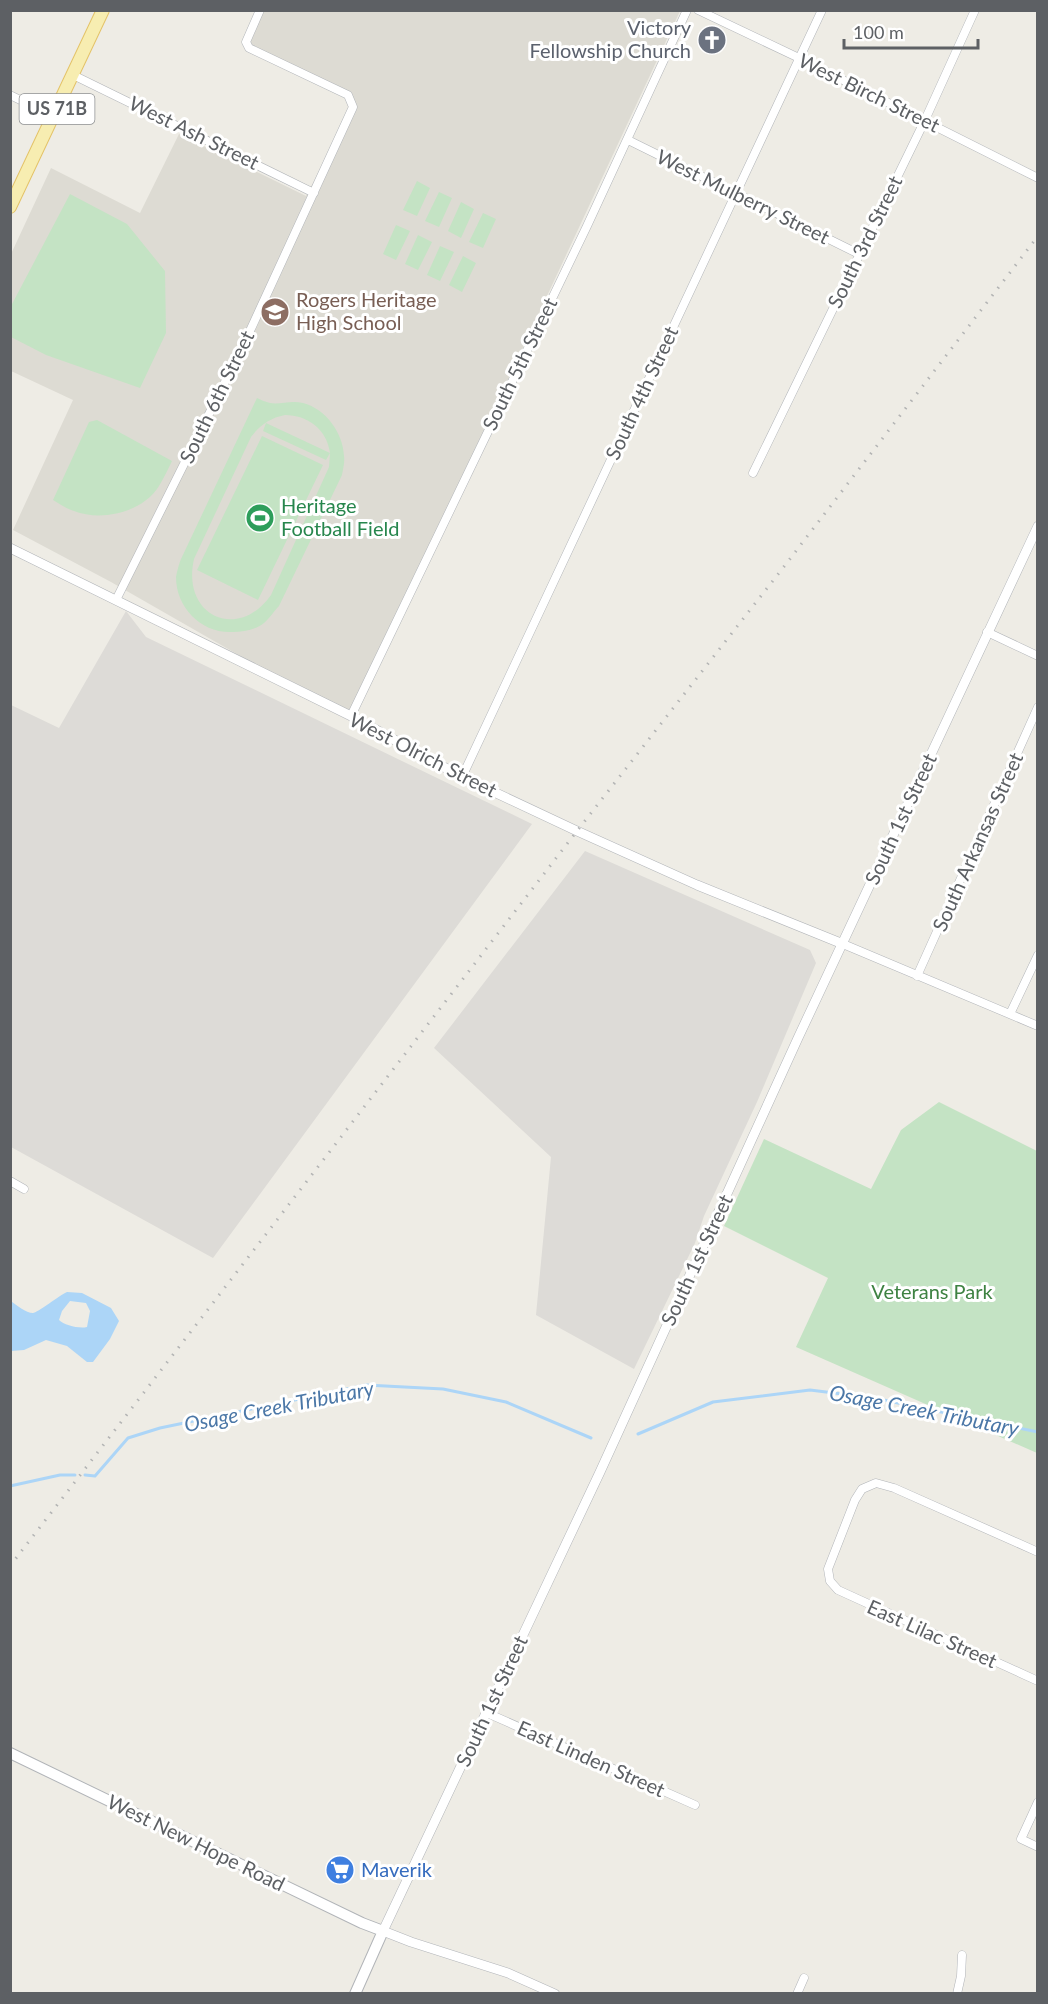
<svg xmlns="http://www.w3.org/2000/svg" width="1048" height="2004" viewBox="0 0 1048 2004" font-family="Lato,sans-serif">
  <style>
    .industrial { fill: #dddbd7 }
    .education { fill: #dddbd3 }
    .green { fill: #c4e3c4; fill-rule: evenodd }
    .water { fill: #acd5f7; fill-rule: evenodd }
    .lines { fill: none; stroke-linecap: round; stroke-linejoin: round }
    .stream { stroke: #acd5f7; stroke-width: 3 }
    .minor-casing { stroke: #b2b5b9; stroke-width: 9 }
    .tertiary-casing { stroke: #b2b5b9; stroke-width: 10 }
    .secondary-casing { stroke: #b1b4b8; stroke-width: 12 }
    .primary-casing { stroke: #e4c368; stroke-width: 14 }
    .minor { stroke: #fff; stroke-width: 8 }
    .tertiary { stroke: #fff; stroke-width: 9 }
    .secondary { stroke: #fff; stroke-width: 10 }
    .primary { stroke: #f7edb1; stroke-width: 12 }
    .rail { stroke: #b3b4b4; stroke-width: 3; stroke-dasharray: 1.5 8; stroke-linecap: butt }
    .labels { text-anchor: middle; stroke-width: 6; stroke-linejoin: round; paint-order: stroke }
    .shield { fill: #fff; stroke: #8e9092; stroke-width: 1.5 }
    .shield-label { font-size: 18px; font-weight: bold; fill: #5d6064 }
    .worship-label { font-size: 20px; fill: #5b616d; stroke: #fff; text-anchor: end }
    .street-label { font-size: 20px; fill: #5d6064; stroke: #fff }
    .education-label { font-size: 20px; fill: #785e54; stroke: #fff; text-anchor: start }
    .leisure-label { font-size: 20px; fill: #27864d; stroke: #fff; text-anchor: start }
    .park-label { font-size: 20px; fill: #3e8242; stroke: #fff }
    .shop-label { font-size: 20px; fill: #366cbe; stroke: #fff; text-anchor: start }
    .water-label { font-size: 21px; font-style: italic; fill: #4b77a7; stroke: #fff }
  </style>
  <rect width="100%" height="100%" fill="#eeece5"/>
  <!-- industrial -->
  <path class="industrial" d="M126,611L146,637L532,824L213,1258L11,1147V705L59,728Z
    M585,851L810,950L816,963L757,1102L704,1216L695,1243L634,1369L536,1315L551,1157L434,1048Z"/>
  <!-- education -->
  <path class="education" d="M260,11H680L351,716L333,709L111,582L13,530L73,400L11,371V254L51,168L140,213L179,134L306,196L353,107L348,95L246,42Z"/>
  <!-- green -->
  <path class="green" d="M417,181L430,188L417,216L403,210Z
    M439,192L452,198L439,227L425,221Z
    M70,194L127,224L165,271L166,333L140,388L46,355L11,337V306Z
    M461,202L474,209L461,238L448,231Z
    M483,213L496,219L483,248L469,242Z
    M396,225L410,231L396,260L383,254Z
    M418,235L432,242L418,270L405,264Z
    M440,246L454,252L440,281L427,275Z
    M463,256L476,263L462,292L449,285Z
    M257,398C261,400 266,402 270,403C279,405 291,400 303,403C326,409 343,433 344,456C345,462 343,469 342,475L279,606C274,611 269,619 264,623C255,630 243,632 233,632C202,634 176,608 176,577C177,571 179,564 181,559ZM285,415C307,415 327,429 330,453L266,423L263,431L326,460L330,453L329,467L271,595C238,642 181,616 194,559L251,437C260,425 270,418 285,415Z
    M97,420L172,461C168,469 164,478 159,486C143,512 102,522 74,511C67,509 60,504 53,500L89,422Z
    M262,436L323,465L258,600L197,570Z
    M939,1102L1037,1151V1453L796,1347L828,1278L724,1226L764,1139L871,1189L901,1130Z"/>
  <!-- water -->
  <path class="water" d="M67,1292L82,1293L111,1308L119,1321L110,1339L93,1362H87L67,1346L46,1340L24,1350L11,1351V1301C16,1305 26,1313 33,1313C37,1313 60,1295 67,1292ZM70,1301L86,1303L90,1311L87,1327C79,1329 64,1325 59,1320L62,1311Z"/>
  <g class="lines">
    <!-- stream -->
    <path class="stream" d="M638,1434L713,1402L810,1390L874,1398L1038,1432
      M85,1475L95,1476L128,1438L160,1428L366,1385L443,1389L506,1402L591,1438
      M10,1486L60,1475H75"/>
    <!-- minor casing -->
    <g class="minor-casing">
      <path id="minor" d="M698,10L799,58L1038,178
        M73,75L314,193
        M10,95L53,116
        M628,140L859,254
        M753,473L925,120L975,10
        M116,600L243,346L353,107L348,95L249,48L246,42L260,10
        M987,632L1038,656
        M351,716L587,226L687,10
        M462,777L822,10
        M843,944L1038,1026
        M917,976L1038,707
        M1010,1014L1038,955
        M10,1181L24,1189
        M1038,1552L894,1488L876,1483L862,1489L855,1500L828,1569L830,1581L838,1590L1038,1681
        M487,1713L695,1805
        M1038,1802L1021,1839L1038,1847
        M797,1994L804,1978
        M957,1994L961,1976L962,1955"/>
    </g>
    <!-- tertiary casing -->
    <g class="tertiary-casing">
      <path id="tertiary" d="M10,548L351,716L462,777L577,831L697,885L843,944
        M555,1994L508,1973L411,1942L383,1931L600,1472L798,1038L1038,526"/>
    </g>
    <!-- secondary casing -->
    <g class="secondary-casing">
      <path id="secondary" d="M10,1753L362,1923L383,1931L355,1994"/>
    </g>
    <!-- primary casing -->
    <g class="primary-casing">
      <path id="primary" d="M10,207L103,10"/>
    </g>
    <!-- minor -->
    <use href="#minor" class="minor"/>
    <!-- tertiary -->
    <use href="#tertiary" class="tertiary"/>
    <!-- secondary -->
    <use href="#secondary" class="secondary"/>
    <!-- primary -->
    <use href="#primary" class="primary"/>
    <!-- rail -->
    <path class="rail" d="M10,1566L577,831L786,564L1038,236"/>
  </g>
  <!-- icons -->
  <defs>
    <g id="church-disc" transform="scale(1.5)"><circle r="9.5" fill="#6b7280" stroke="#fff"/><path d="M-1.2-6h2.4v3.5h3.3v2.4h-3.3V6h-2.4V-.1h-3.3v-2.4h3.3Z" fill="#fff"/></g>
    <g id="school-disc" transform="scale(1.5)"><circle r="9.5" fill="#8d6e63" stroke="#fff"/><path d="M0-5L7-2L0 1L-7-2ZM-4 1L0 2.5L4 1V4Q0 6-4 4Z" fill="#fff"/></g>
    <g id="stadium-disc" transform="scale(1.5)"><circle r="9.5" fill="#2e9e5b" stroke="#fff"/><path d="M0-5a6.5 5 0 1 0 0 10a6.5 5 0 1 0 0-10ZM-3.5-1.8h7v3.6h-7Z" fill="#fff"/></g>
    <g id="supermarket-disc" transform="scale(1.5)"><circle r="9.5" fill="#3f7fe0" stroke="#fff"/><path d="M-6-5.5h2.5l.6 2H6L4.5 2H-2.5L-4.4-4H-6ZM-1.5 3.2a1.3 1.3 0 1 0 .1 0ZM3 3.2a1.3 1.3 0 1 0 .1 0Z" fill="#fff"/></g>
  </defs>
  <g fill-rule="evenodd">
    <use href="#church-disc" x="712" y="40"/>
    <use href="#school-disc" x="275" y="312"/>
    <use href="#stadium-disc" x="260" y="518"/>
    <use href="#supermarket-disc" x="340" y="1870"/>
  </g>
  <g class="labels">
    <!-- shield labels -->
    <rect class="shield" x="19.5" y="94" width="75" height="30" rx="4.5"/>
    <g class="shield-label">
      <text x="57" y="115">US 71B</text>
    </g>
    <!-- worship labels -->
    <g class="worship-label">
      <text x="691" y="35">Victory<tspan x="691" dy="23">Fellowship Church</tspan></text>
    </g>
    <!-- street labels -->
    <g class="street-label">
      <text transform="translate(869 93) rotate(26)" y="7">West Birch Street</text>
      <text transform="translate(194 133) rotate(26)" y="7">West Ash Street</text>
      <text transform="translate(743 197) rotate(26)" y="7">West Mulberry Street</text>
      <text transform="translate(865 242) rotate(-64)" y="7">South 3rd Street</text>
      <text transform="translate(520 364) rotate(-64)" y="7">South 5th Street</text>
      <text transform="translate(642 393) rotate(-65)" y="7">South 4th Street</text>
      <text transform="translate(217 397) rotate(-64)" y="7">South 6th Street</text>
      <text transform="translate(423 755) rotate(27)" y="7">West Olrich Street</text>
      <text transform="translate(901 819) rotate(-65)" y="7">South 1st Street</text>
      <text transform="translate(978 842) rotate(-66)" y="7">South Arkansas Street</text>
      <text transform="translate(697 1260) rotate(-65)" y="7">South 1st Street</text>
      <text transform="translate(932 1634) rotate(24)" y="7">East Lilac Street</text>
      <text transform="translate(492 1701) rotate(-65)" y="7">South 1st Street</text>
      <text transform="translate(591 1759) rotate(24)" y="7">East Linden Street</text>
      <text transform="translate(196 1843) rotate(26)" y="7">West New Hope Road</text>
    </g>
    <!-- education labels -->
    <g class="education-label">
      <text x="296" y="307">Rogers Heritage<tspan x="296" dy="23">High School</tspan></text>
    </g>
    <!-- leisure labels -->
    <g class="leisure-label">
      <text x="281" y="513">Heritage<tspan x="281" dy="23">Football Field</tspan></text>
    </g>
    <!-- park labels -->
    <g class="park-label">
      <text x="932" y="1299">Veterans Park</text>
    </g>
    <!-- shop labels -->
    <g class="shop-label">
      <text x="361" y="1877">Maverik</text>
    </g>
    <!-- water labels -->
    <g class="water-label">
      <text transform="translate(279 1407) rotate(-11)" y="7">Osage Creek Tributary</text>
      <text transform="translate(924 1411) rotate(11)" y="7">Osage Creek Tributary</text>
    </g>
  </g>
  <!-- border -->
  <rect width="1048" height="2004" fill="none" stroke="#5d6064" stroke-width="24"/>
  <!-- scale -->
  <path d="M844 39v9h134v-9" fill="none" stroke="#5d6064" stroke-width="3"/>
  <text x="853" y="39" font-size="18" fill="#5d6064" stroke="#ffffff" stroke-width="4.5" paint-order="stroke">100 m</text>
</svg>
